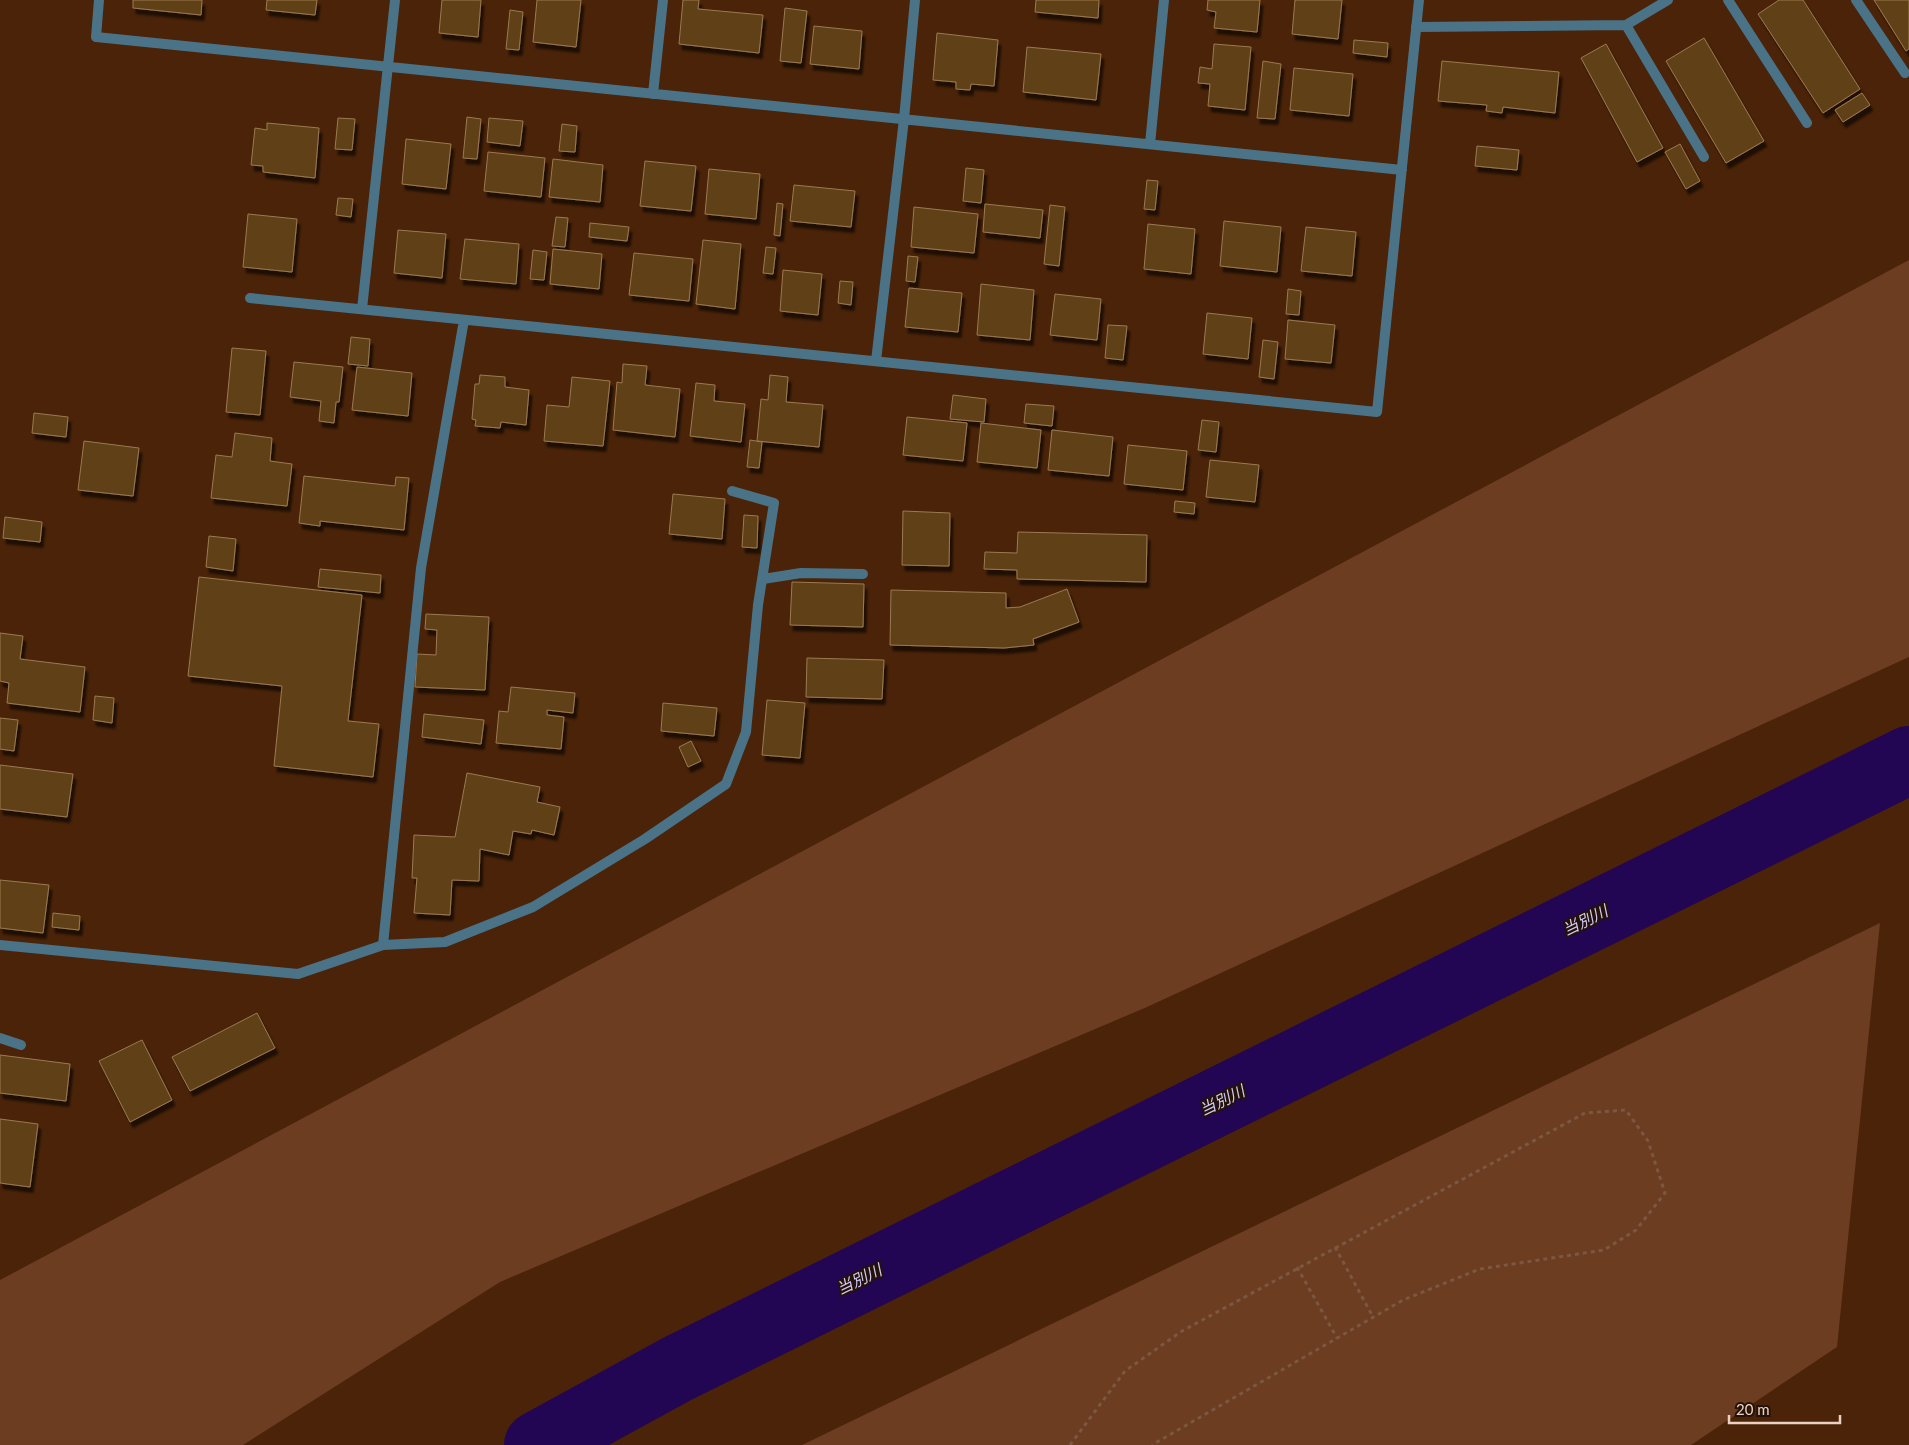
<svg xmlns="http://www.w3.org/2000/svg" width="1909" height="1445" viewBox="0 0 1909 1445" font-family="Lato,'Noto Sans JP',sans-serif">
  <style>
    .green { fill: #6c3d20 }
    .lines { fill: none; stroke-linecap: round; stroke-linejoin: round }
    .river { stroke: #230653; stroke-width: 68 }
    .building { fill: #614013; stroke: #9b7a52; filter: url(#shadow) }
    .path { stroke: #7b5841; stroke-width: 3; stroke-dasharray: 4 4; stroke-linecap: butt }
    .lane { stroke: #4a7387; stroke-width: 10 }
    .street { stroke: #4a7387; stroke-width: 10 }
    .labels { text-anchor: middle; stroke-width: 4; stroke-linejoin: round; paint-order: stroke }
    .water-label { font-size: 16px; font-style: italic; fill: #d0caf7; stroke: #241208 }
  </style>
  <defs>
    <filter id="shadow"><feDropShadow dx="3" dy="5.5" stdDeviation="1" flood-color="#0009"/></filter>
  </defs>
  <rect width="100%" height="100%" fill="#4a2308"/>
  <!-- green -->
  <path class="green" d="M1909,260V657L1147,1007L500,1282L243,1445H0V1280Z
    M1880,923L1837,1347L1691,1445H802Z"/>
  <g class="lines">
    <!-- river -->
    <path class="river" d="M538,1445L677,1369L1909,760"/>
  </g>
  <!-- building -->
  <path class="building" d="M133,0H202L201,15L133,8Z
    M267,0H317L315,15L266,10Z
    M442,0H481L478,37L439,33Z
    M537,0H581L576,47L533,42Z
    M683,0H699L698,9L763,15L759,53L679,44Z
    M1036,0H1099L1098,18L1035,12Z
    M1208,0H1260L1257,32L1214,28L1216,12L1207,10Z
    M1295,0H1342L1338,39L1292,34Z
    M1779,0H1803L1860,89L1823,113L1758,14Z
    M1874,0H1909V49L1906,51Z
    M785,8L807,11L801,63L780,61Z
    M510,10L523,12L519,50L506,49Z
    M814,26L862,31L859,69L810,64Z
    M937,33L998,40L994,86L971,84L970,90L956,89V82L933,80Z
    M1704,38L1764,141L1726,163L1666,61Z
    M1354,40L1388,43L1387,57L1353,53Z
    M1214,44L1251,47L1245,110L1208,106L1210,84L1198,83L1200,67L1212,69Z
    M1606,44L1663,148L1637,162L1581,58Z
    M1027,47L1101,54L1096,100L1023,92Z
    M1263,61L1281,64L1275,119L1257,118Z
    M1442,61L1559,72L1555,113L1503,107L1502,113L1486,111L1487,105L1438,101Z
    M1294,68L1353,74L1349,116L1290,110Z
    M1862,93L1870,105L1843,122L1835,110Z
    M467,117L481,119L477,159L463,158Z
    M338,118L355,119L352,150L335,149Z
    M489,118L523,121L520,146L487,142Z
    M267,123L319,128L315,178L263,172V166L251,165L255,128L267,130Z
    M562,124L577,126L575,152L559,151Z
    M406,139L451,144L446,189L402,184Z
    M1680,144L1700,181L1686,189L1665,152Z
    M1477,146L1519,150L1517,170L1475,166Z
    M488,152L545,158L541,197L484,191Z
    M553,159L603,165L600,202L549,197Z
    M645,161L696,166L691,211L640,206Z
    M966,168L984,170L981,203L963,201Z
    M709,169L760,174L756,219L705,214Z
    M1147,180L1158,181L1155,210L1144,209Z
    M794,185L855,191L851,227L790,221Z
    M338,198L353,199L351,217L336,215Z
    M777,203L783,204L780,236L774,235Z
    M985,204L1043,210L1040,238L983,232Z
    M1050,205L1065,207L1059,266L1044,264Z
    M914,207L978,214L974,253L911,247Z
    M248,214L297,219L292,272L243,267Z
    M556,217L568,218L565,247L552,246Z
    M1224,221L1281,227L1277,272L1220,266Z
    M590,223L629,227L627,241L589,237Z
    M1148,224L1195,229L1191,274L1144,269Z
    M1306,227L1356,232L1352,276L1301,271Z
    M398,230L446,234L442,278L394,273Z
    M465,239L519,244L516,284L460,279Z
    M703,240L741,244L735,309L696,304Z
    M766,247L776,248L773,274L763,273Z
    M553,249L602,254L599,289L550,284Z
    M533,250L547,252L544,280L530,279Z
    M634,253L693,259L689,301L629,295Z
    M908,256L918,257L915,282L906,281Z
    M783,270L822,274L818,315L780,311Z
    M840,281L853,282L851,305L838,303Z
    M981,284L1034,290L1030,340L977,335Z
    M909,288L962,293L958,332L905,327Z
    M1288,289L1301,291L1299,315L1286,314Z
    M1055,294L1101,299L1097,340L1050,335Z
    M1207,313L1252,318L1248,359L1203,354Z
    M1288,320L1335,325L1331,363L1285,359Z
    M1108,325L1127,326L1123,360L1105,358Z
    M351,337L370,339L368,366L348,364Z
    M1263,340L1278,342L1274,379L1259,377Z
    M232,348L266,351L260,415L226,412Z
    M294,362L343,367L339,402H336L334,423L319,421L321,401L290,397Z
    M623,364L647,366L645,385L680,389L675,437L613,430L617,382L622,383Z
    M357,367L412,373L408,416L352,410Z
    M480,375L505,377V387L529,390L526,425L501,422L500,428L475,426L476,420L472,419L475,384H479Z
    M770,375L788,377L786,402L823,405L819,447L757,441L761,399L768,400Z
    M572,377L610,381L603,446L544,441L547,405L569,407Z
    M696,383L715,385L714,401L745,404L741,442L690,436Z
    M953,395L986,399L984,422L950,419Z
    M1026,404L1054,406L1052,426L1024,423Z
    M34,413L68,417L66,437L32,433Z
    M907,417L967,423L963,461L903,455Z
    M1202,420L1219,422L1216,452L1198,450Z
    M981,423L1041,430L1037,468L977,462Z
    M1052,430L1113,437L1109,476L1048,470Z
    M235,433L272,438L270,461L292,464L287,506L211,498L216,455L232,457Z
    M750,440L762,442L759,468L747,467Z
    M84,441L139,448L133,496L78,490Z
    M1128,445L1187,451L1183,490L1124,484Z
    M1210,460L1259,465L1255,502L1206,497Z
    M304,476L395,486L396,477L409,478L404,530L320,521V526L299,523Z
    M673,494L725,499L722,539L669,534Z
    M1175,501L1195,503L1194,514L1174,512Z
    M903,511L950,513L949,566L902,565Z
    M744,515L758,516L757,548L742,547Z
    M5,517L42,522L40,542L3,538Z
    M1018,532L1147,535L1146,582L1017,579V570L984,569L985,552L1017,553Z
    M209,536L236,539L233,571L206,567Z
    M320,569L381,575L380,593L318,587Z
    M199,577L362,595L348,721L379,724L373,777L274,766L282,686L188,676Z
    M792,582L864,584L863,627L790,625Z
    M1067,589L1079,622L1033,639L1034,645L1004,648L890,645L891,590L1006,593V608L1020,607Z
    M426,614L489,617L485,690L415,687L417,654L436,655L437,630L425,629Z
    M0,633L23,636L20,659L85,667L80,712L7,703L9,683L0,681Z
    M807,658L884,660L882,699L806,697Z
    M511,687L575,693L573,713L547,710V715L564,717L561,749L496,743L499,711L508,712Z
    M95,696L114,698L112,723L93,720Z
    M767,700L805,703L800,758L762,755Z
    M663,703L717,708L714,736L661,731Z
    M424,714L484,720L481,744L422,737Z
    M0,718L18,720L14,751L0,749Z
    M691,741L701,761L688,767L679,747Z
    M0,765L73,774L67,817L0,809Z
    M467,773L540,787L537,802L560,807L554,835L532,830L531,834L513,831L509,855L480,849L479,881L452,880L450,915L414,913L417,878H412L414,835L455,837Z
    M0,880L49,885L43,933L0,928Z
    M53,913L80,916L79,930L52,927Z
    M257,1013L275,1048L190,1091L172,1057Z
    M142,1040L172,1100L130,1122L99,1061Z
    M0,1055L70,1064L66,1101L0,1093Z
    M0,1119L38,1124L30,1187L0,1183Z"/>
  <g class="lines">
    <!-- path -->
    <path class="path" d="M1335,1247L1373,1317
      M1297,1267L1337,1338
      M1070,1445L1125,1371L1182,1331L1585,1113L1626,1110L1648,1141L1665,1193L1636,1230L1604,1250L1480,1269L1403,1300L1152,1445"/>
    <!-- lane -->
    <path class="lane" d="M1728,0L1807,123
      M1856,0L1905,73
      M1626,25L1668,0
      M1416,27L1626,25L1704,157
      M763,579L801,573L863,574
      M383,945L445,942L533,907L645,839L726,784L746,732L758,605L774,503L732,491
      M0,1038L21,1045"/>
    <!-- street -->
    <path class="street" d="M99,0L96,37L1402,170
      M653,94L663,0
      M1150,144L1164,0
      M250,298L1377,412L1419,0
      M362,309L395,0
      M876,361L904,119L915,0
      M0,945L298,974L383,945L421,568L464,320"/>
  </g>
  <g class="labels">
    <!-- water labels -->
    <g class="water-label">
      <text transform="translate(1585 920) rotate(-26)" y="6">当別川</text>
      <text transform="translate(1222 1100) rotate(-26)" y="6">当別川</text>
      <text transform="translate(859 1279) rotate(-26)" y="6">当別川</text>
    </g>
  </g>
  <!-- scale -->
  <path d="M1729 1415v8h111v-8" fill="none" stroke="#ebd1c3" stroke-width="2.5"/>
  <text x="1736" y="1415" font-size="15" fill="#ebd1c3" stroke="#241208" stroke-width="4" paint-order="stroke">20 m</text>
</svg>
